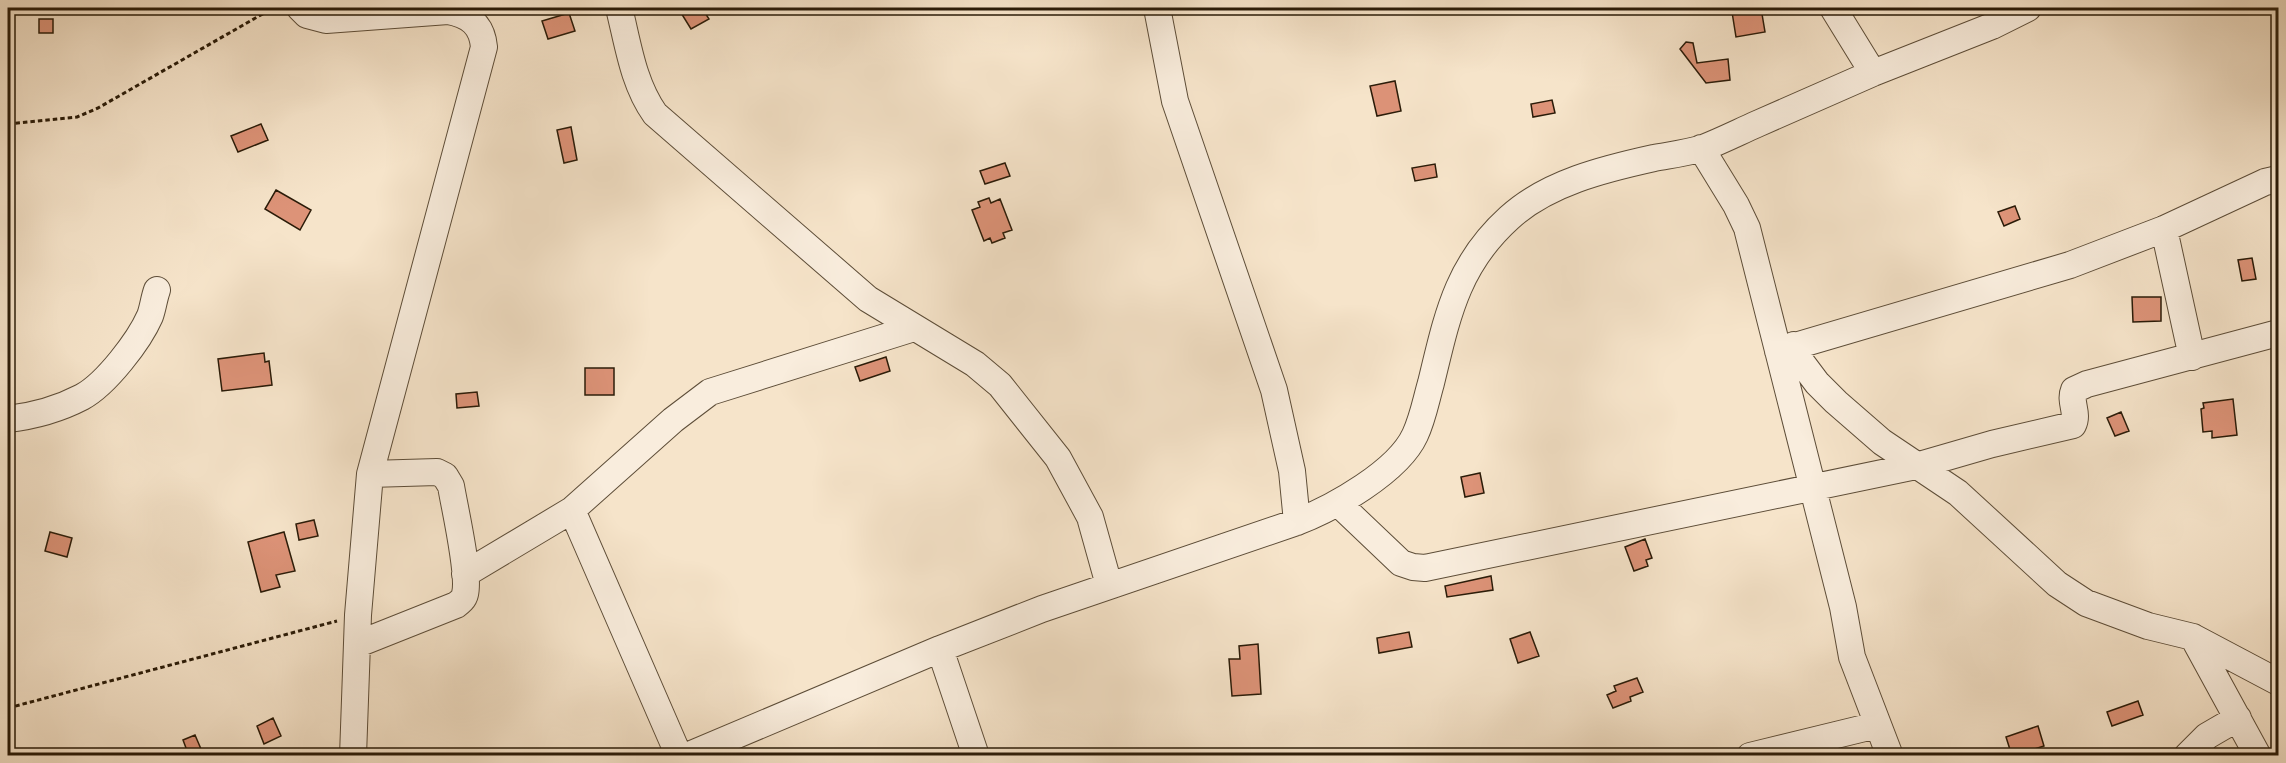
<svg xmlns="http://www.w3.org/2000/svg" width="2286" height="763" viewBox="0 0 2286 763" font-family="'Old Standard TT',serif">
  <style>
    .building { fill: #dd9378; stroke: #2a1b08; stroke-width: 1.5 }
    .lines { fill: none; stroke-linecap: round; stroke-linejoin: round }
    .minor-casing { stroke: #5d4d38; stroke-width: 28 }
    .path { stroke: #2a1b08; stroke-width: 3; stroke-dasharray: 4.5 3; stroke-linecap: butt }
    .minor { stroke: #f9eddd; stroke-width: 26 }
  </style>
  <rect width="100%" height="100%" fill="#f6e4ca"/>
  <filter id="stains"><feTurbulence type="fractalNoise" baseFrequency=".00333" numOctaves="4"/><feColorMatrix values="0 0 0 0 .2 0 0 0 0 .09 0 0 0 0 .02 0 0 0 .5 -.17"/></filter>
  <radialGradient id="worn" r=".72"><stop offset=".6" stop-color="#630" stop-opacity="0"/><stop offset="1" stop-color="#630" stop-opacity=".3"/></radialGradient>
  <!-- building -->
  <path class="building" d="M678,8H702L709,19L691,29Z
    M1761,8L1765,32L1736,37L1732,12Z
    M569,13L575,31L548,39L542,21Z
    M39,19H53V33H39Z
    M1686,42L1693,43L1697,63L1728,59L1730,80L1706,83L1680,49Z
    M1395,81L1401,111L1377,116L1370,86Z
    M1552,100L1555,113L1533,117L1531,104Z
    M261,124L268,140L238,152L231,136Z
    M571,127L577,160L564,163L557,130Z
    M1005,163L1010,176L985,184L980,171Z
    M1435,164L1437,177L1415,181L1412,168Z
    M276,190L311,210L300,230L265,209Z
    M989,198L991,203L1000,199L1012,230L1003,233L1005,238L992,243L990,238L984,241L972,210L980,207L978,202Z
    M2015,206L2020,219L2004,226L1998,212Z
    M2252,258L2256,279L2242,281L2238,260Z
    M2132,297H2161V321L2133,322Z
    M264,353L265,362L269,361L272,385L222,391L218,359Z
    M886,357L890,371L860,381L855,367Z
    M585,368H614V395H585Z
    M477,392L479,406L457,408L456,394Z
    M2233,399L2237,435L2212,438V431L2203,432L2201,409L2204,408L2203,403Z
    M2121,412L2129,431L2115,436L2107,418Z
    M1480,473L1484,493L1465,497L1461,477Z
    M314,520L318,536L299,540L296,524Z
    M50,532L72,538L67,557L45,551Z
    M284,532L295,571L276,575L280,587L261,592L248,542Z
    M1645,539L1652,558L1646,560L1648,566L1634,571L1625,547Z
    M1491,576L1493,590L1447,597L1445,586Z
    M1409,632L1412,647L1379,653L1377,638Z
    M1530,632L1539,656L1518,663L1510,639Z
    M1258,644L1261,694L1232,696L1229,659H1240L1239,646Z
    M1637,678L1643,692L1630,697L1631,701L1613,708L1607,695L1616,691L1614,686Z
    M2138,701L2143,715L2112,726L2107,712Z
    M273,718L281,736L264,744L257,726Z
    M2038,726L2044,746L2012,756L2006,737Z
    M195,735L204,756H189L183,740Z"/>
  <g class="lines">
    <!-- minor casing -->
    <g class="minor-casing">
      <path id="minor" d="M300,8L307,15L326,20L448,11C470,15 482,25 484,47L370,474L358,615L353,756
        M619,8C628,44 633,83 655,114L868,299L975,364L1000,385L1058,458L1090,517L1109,585
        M1157,8L1175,101L1274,390L1292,471L1297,522
        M1873,73L1992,26L2028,8
        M1701,148L1736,205L1747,228L1843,607L1852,657L1890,756
        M2164,229L2192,357
        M1794,345L1802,363L1817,383L1836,402L1882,442L1958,493L2057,584L2086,603L2148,626L2193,637L2278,682
        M1778,351L2070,265L2164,229L2265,182L2278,179
        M8,419C34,416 59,409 82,397C106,384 139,341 150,316C153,308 154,298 157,290
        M1338,503L1401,563L1413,567L1425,568L1916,466L1992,444L2073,425C2079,413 2069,402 2074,390L2087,384L2278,333
        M572,510L679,756
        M465,574L572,510L673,420L710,392L914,328
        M2193,637L2258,756
        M358,644L456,605C460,602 464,599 465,594C470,574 455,510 451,486L445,476L437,472L370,474
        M940,649L976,756
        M687,756L940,649L1042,609L1297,522C1333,508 1398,472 1415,435C1423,418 1426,400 1431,383C1447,318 1456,266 1509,218C1547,183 1604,169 1654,158C1670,155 1687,153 1703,148C1721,141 1739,132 1757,124C1796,107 1835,90 1873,73L1833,8
        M1750,756L1877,725
        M2187,756L2207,736L2238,718"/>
    </g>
    <!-- path -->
    <path class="path" d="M8,124L77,117L98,108L273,8
      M8,708L337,621"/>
    <!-- minor -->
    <use href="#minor" class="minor"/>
  </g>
  <!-- margin -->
  <rect width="2286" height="763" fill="none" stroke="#f6e4ca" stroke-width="30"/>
  <rect x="9" y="9" width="2268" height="745" fill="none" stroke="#2a1b08" stroke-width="3"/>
  <rect x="15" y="15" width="2256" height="733" fill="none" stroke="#2a1b08" stroke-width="1.5"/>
  <rect width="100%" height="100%" filter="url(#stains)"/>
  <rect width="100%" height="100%" fill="url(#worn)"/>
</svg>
